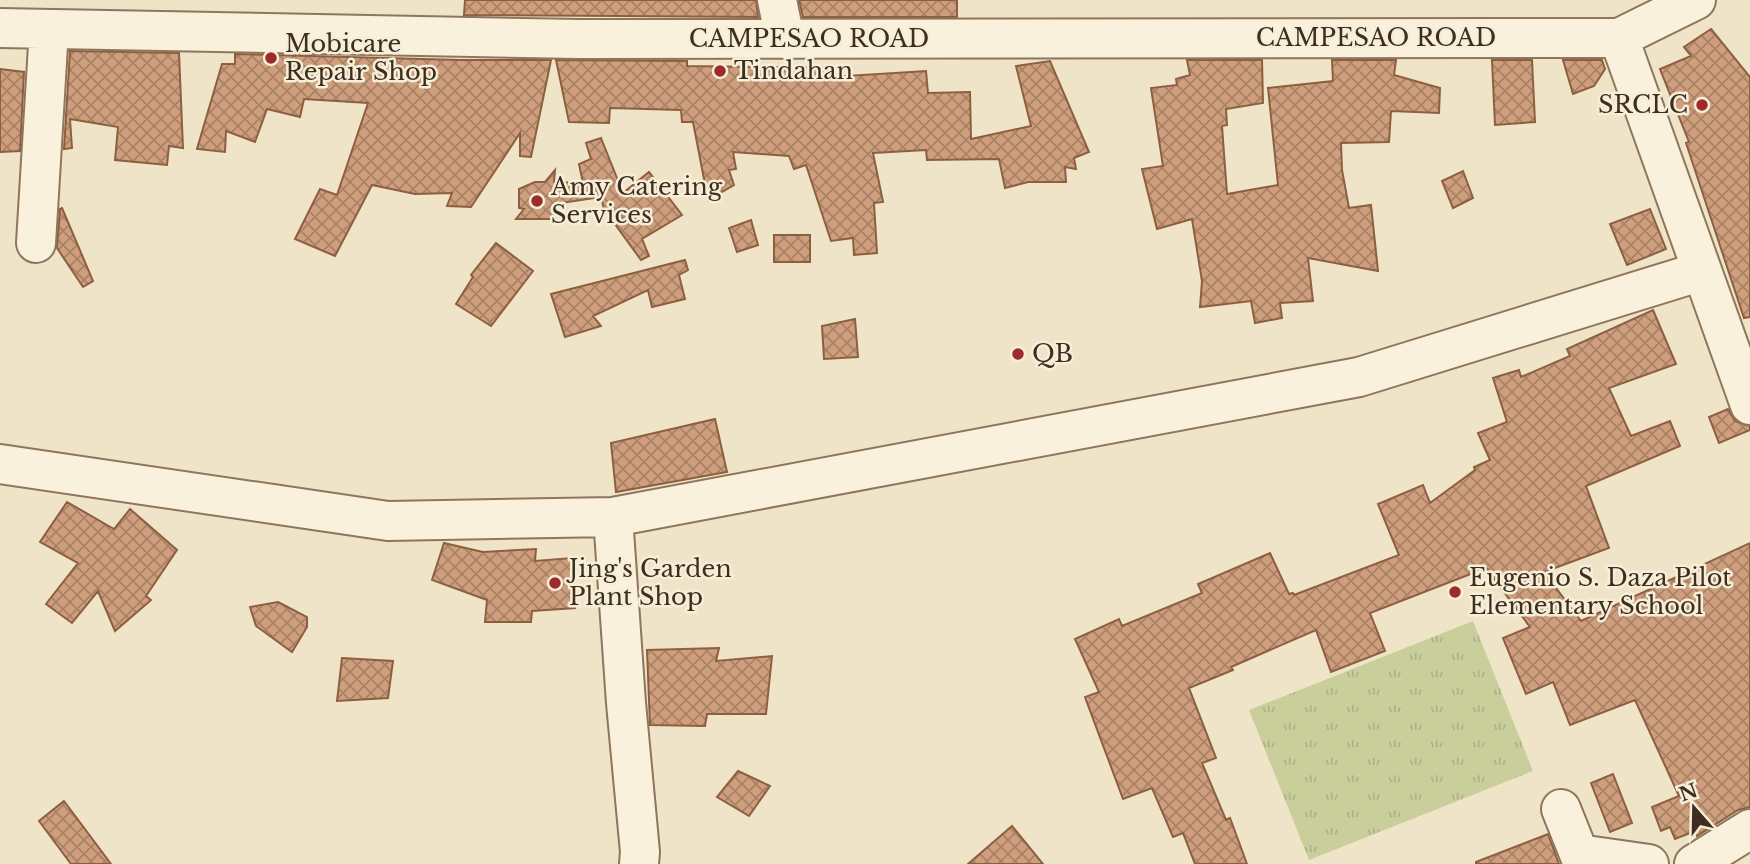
<svg xmlns="http://www.w3.org/2000/svg" width="1750" height="864" viewBox="0 0 1750 864" font-family="'Libre Baskerville',serif">
  <style>
    .grass { fill: url(#grass-tufts) }
    .building { fill: url(#building-cross-hatch); stroke: #8d5f41; stroke-width: 2 }
    .lines { fill: none; stroke-linecap: round; stroke-linejoin: round }
    .minor-casing { stroke: #8d765c; stroke-width: 42 }
    .minor { stroke: #faf1dc; stroke-width: 38 }
    .poi-dot { fill: #9e2a2b; stroke: #f7eed8; stroke-width: 2.5 }
    .labels { text-anchor: middle; stroke-width: 5; stroke-linejoin: round; paint-order: stroke }
    .street-label { font-size: 24px; fill: #3d2e20; stroke: #f7eed8 }
    .poi-label { font-size: 24px; fill: #3d2e20; stroke: #f7eed8; text-anchor: start }
  </style>
  <defs>
    <pattern id="grass-tufts" width="24" height="20" patternUnits="userSpaceOnUse" patternTransform="scale(1.75)"><rect width="24" height="20" fill="#c9cf9b"/><path d="M3 7l-1-3M5 7V3M7 7l1-3M15 17l-1-3M17 17v-4M19 17l1-3" fill="none" stroke="#aeb285"/></pattern>
    <pattern id="building-cross-hatch" width="8" height="8" patternUnits="userSpaceOnUse" patternTransform="scale(1.75)"><rect width="8" height="8" fill="#cf9f7d"/><path d="M0 0l8 8M0 8l8-8" fill="none" stroke="#a98266"/></pattern>
  </defs>
  <rect width="100%" height="100%" fill="#f0e4c8"/>
  <!-- grass -->
  <path class="grass" d="M1473,621L1533,771L1309,860L1249,710Z"/>
  <!-- building -->
  <path class="building" d="M465,0H756L758,17L464,15Z
    M799,0H957V17H803Z
    M1711,29L1750,77V317L1744,318L1686,143L1689,142L1660,69L1691,56L1684,47Z
    M70,51L179,53L183,148L169,146L167,165L115,160L118,127L70,119L72,148L64,149Z
    M235,54L460,60H551L531,157L520,156V133L471,207L447,206L452,193L415,194L372,185L335,256L295,239L320,189L337,195L368,103L304,99L300,117L267,109L255,142L226,131L225,152L197,149L222,64H235Z
    M556,60L687,61V66L830,68V77L926,71L928,93L970,92L971,139L1031,126L1016,66L1050,61L1089,152L1074,158L1076,169L1065,167L1066,182H1028L1005,188L999,159L927,160L926,150L873,153L883,202L874,203L877,253L854,255L853,238L831,241L806,165L794,169L789,156L733,152L736,169L729,170L734,185L708,200L693,122H682L681,110L610,108L609,123L569,122Z
    M1187,60H1262L1263,103L1226,109L1227,125L1222,126L1227,194L1278,185L1268,88L1333,81L1332,60H1396L1394,75L1440,88L1439,113L1391,111L1389,142L1341,143L1342,170L1349,208L1371,205L1378,271L1308,258L1313,301L1280,303L1282,318L1255,323L1251,301L1200,307L1202,281L1192,219L1157,229L1142,169L1163,166L1151,88L1177,85L1176,79L1190,75Z
    M1492,60H1532L1535,122L1495,125Z
    M1563,60H1602L1605,69L1594,86L1573,94Z
    M0,69L24,72L20,151L0,152Z
    M601,138L623,193L649,172L682,215L642,239L649,256L641,260L604,209L601,197L554,204V219H516L524,209L519,208V189L535,182H545L555,170L554,182L583,183L579,164L591,159L586,143Z
    M1463,171L1473,198L1453,208L1442,181Z
    M62,208L93,281L83,287L57,248L60,209Z
    M1650,209L1666,249L1627,265L1610,224Z
    M751,220L758,245L737,252L729,228Z
    M774,235H810V262H774Z
    M496,243L533,271L491,326L456,304L473,277L471,275Z
    M685,260L688,270L679,275L685,299L652,307L648,290L593,316L601,326L565,337L551,294Z
    M1653,310L1676,364L1609,388L1631,436L1670,421L1680,446L1586,486L1609,548L1544,572L1581,621L1750,543V807L1738,810L1697,836L1695,831L1675,839L1670,827L1661,831L1652,807L1679,796L1635,700L1570,725L1553,682L1526,694L1503,638L1530,627L1486,568L1370,613L1385,651L1331,672L1316,630L1231,667L1233,670L1189,688L1216,758L1202,763L1226,820L1230,818L1247,864H1195L1183,833L1173,837L1152,788L1123,799L1085,697L1099,692L1075,639L1119,619L1122,626L1202,593L1198,584L1270,553L1289,594L1293,593L1294,595L1399,555L1378,504L1423,485L1430,503L1475,470L1474,467L1490,460L1478,433L1507,422L1493,378L1519,370L1521,377L1570,356L1567,349Z
    M855,319L858,357L824,359L822,326Z
    M1728,409L1735,421L1750,426V430L1719,443L1709,417Z
    M715,419L727,472L616,492L611,443Z
    M67,502L114,529L130,509L177,550L146,596L151,600L115,631L98,591L72,623L46,604L78,563L40,542Z
    M444,543L483,552L536,549L535,561L572,558L575,608L532,611L531,622H485L487,600L432,580Z
    M278,602L307,617V627L292,652L256,626L250,607Z
    M719,648L716,661L772,656L766,714H707L705,726L650,725L647,650Z
    M342,658L393,661L388,698L337,701Z
    M738,771L770,786L749,816L717,797Z
    M1613,774L1632,823L1610,832L1591,783Z
    M64,801L111,864H71L39,821Z
    M1012,826L1043,864H968Z
    M1548,834L1559,864H1476V862Z"/>
  <g class="lines">
    <!-- minor casing -->
    <g class="minor-casing">
      <path id="minor" d="M777,0L785,39
        M0,28L579,39L1619,38L1696,0
        M1619,38L1750,405
        M36,243L49,29
        M0,464L388,521L613,517L1359,377L1702,271
        M613,517L626,703L640,852L639,864
        M1561,809L1583,864
        M1579,854L1649,864
        M1694,864L1750,829"/>
    </g>
    <!-- minor -->
    <use href="#minor" class="minor"/>
  </g>
  <!-- markers -->
  <g class="poi-dot">
    <circle cx="271" cy="58" r="7"/>
    <circle cx="720" cy="71" r="7"/>
    <circle cx="1702" cy="105" r="7"/>
    <circle cx="537" cy="201" r="7"/>
    <circle cx="1018" cy="354" r="7"/>
    <circle cx="555" cy="583" r="7"/>
    <circle cx="1455" cy="592" r="7"/>
  </g>
  <g class="labels">
    <!-- street labels -->
    <g class="street-label">
      <text x="1376" y="46">CAMPESAO ROAD</text>
      <text x="809" y="47">CAMPESAO ROAD</text>
    </g>
    <!-- poi labels -->
    <g class="poi-label">
      <text x="285" y="52">Mobicare<tspan x="285" dy="28">Repair Shop</tspan></text>
      <text x="734" y="79">Tindahan</text>
      <text x="1688" y="113" text-anchor="end">SRCLC</text>
      <text x="551" y="195">Amy Catering<tspan x="551" dy="28">Services</tspan></text>
      <text x="1032" y="362">QB</text>
      <text x="569" y="577">Jing's Garden<tspan x="569" dy="28">Plant Shop</tspan></text>
      <text x="1469" y="586">Eugenio S. Daza Pilot<tspan x="1469" dy="28">Elementary School</tspan></text>
    </g>
  </g>
  <!-- north arrow -->
  <g transform="translate(1694 808) rotate(340)" stroke="#f7eed8" stroke-width="5" paint-order="stroke">
  <path d="M0-5L12 26L0 18L-12 26Z" fill="#3d2e20"/>
  <text y="-10" font-size="19" font-weight="bold" text-anchor="middle" fill="#3d2e20">N</text>
  </g>
</svg>
